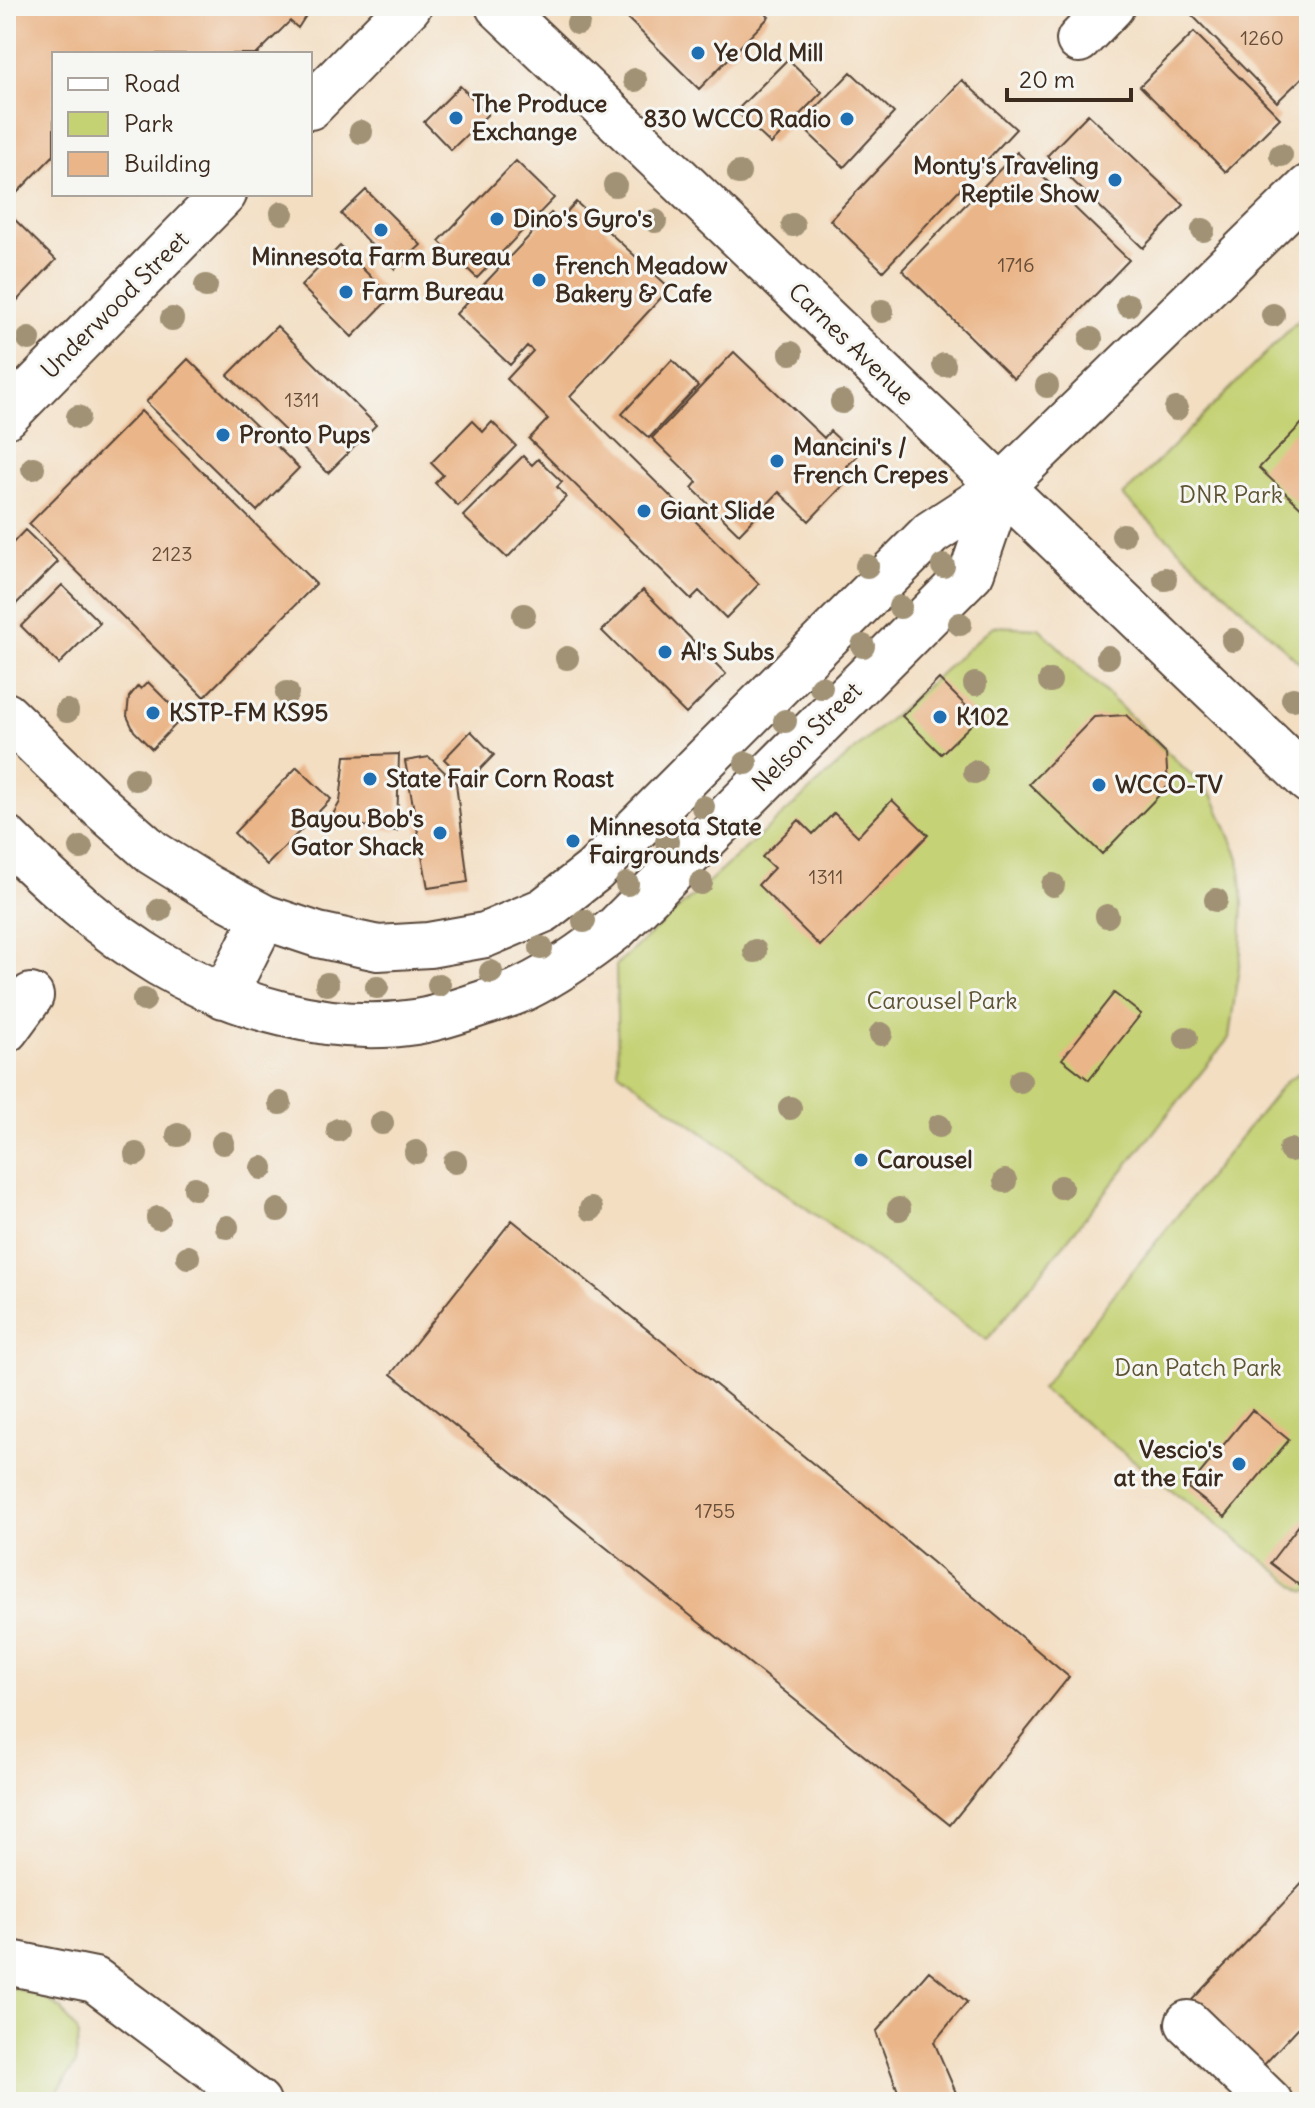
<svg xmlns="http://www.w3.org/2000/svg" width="1315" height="2108" viewBox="0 0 1315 2108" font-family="Delius,sans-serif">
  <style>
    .green { fill: #c5d274; stroke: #807e49; stroke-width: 2 }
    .building { fill: #eab588 }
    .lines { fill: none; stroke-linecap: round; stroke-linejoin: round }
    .minor-casing { stroke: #574537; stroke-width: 48 }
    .minor { stroke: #fff; stroke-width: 44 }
    .tree { fill: #a19274 }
    .poi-dot { fill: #1f6fb2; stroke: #f6f6f2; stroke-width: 3 }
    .labels { text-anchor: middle; stroke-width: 6; stroke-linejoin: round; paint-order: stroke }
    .number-label { font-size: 20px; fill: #674d38 }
    .poi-label { font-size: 24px; font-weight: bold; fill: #3b2a1e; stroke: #f6f6f2; text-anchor: start }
    .street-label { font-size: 24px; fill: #3b2a1e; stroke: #f6f6f2 }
    .park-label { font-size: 24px; fill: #5e5434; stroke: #f6f6f2 }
  </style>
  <rect width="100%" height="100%" fill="#f6f6f2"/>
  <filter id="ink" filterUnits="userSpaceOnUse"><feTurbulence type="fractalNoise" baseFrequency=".0125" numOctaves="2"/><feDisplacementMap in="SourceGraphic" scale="16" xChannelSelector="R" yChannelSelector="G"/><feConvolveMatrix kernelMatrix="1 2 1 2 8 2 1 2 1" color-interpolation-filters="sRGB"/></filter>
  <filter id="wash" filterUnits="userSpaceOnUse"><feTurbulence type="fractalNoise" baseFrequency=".006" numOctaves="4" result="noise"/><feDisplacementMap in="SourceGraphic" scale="32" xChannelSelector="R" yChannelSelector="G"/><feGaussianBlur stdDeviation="1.8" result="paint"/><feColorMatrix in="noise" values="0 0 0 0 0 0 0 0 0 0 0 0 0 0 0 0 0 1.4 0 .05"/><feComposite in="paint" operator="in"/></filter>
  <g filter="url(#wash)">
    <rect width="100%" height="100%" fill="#f3dec2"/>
    <!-- green -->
    <path class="green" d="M1309,310V672L1123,496Z
      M993,626L1039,628L1213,796L1239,858L1243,902L1241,952L1229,1038L987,1340L618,1071L616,965Z
      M1309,1067V1592L1303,1591L1041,1389L1122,1284L1286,1081Z
      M6,1985L44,1998L62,2010L79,2036L75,2064L51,2102H6Z"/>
    <g id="blocks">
      <!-- building -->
      <path class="building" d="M6,6H312L298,28L290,21L257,54H54V155L6,204Z
        M615,6H758L769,17L699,89Z
        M1183,6H1309V71L1277,102Z
        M1194,32L1280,118L1226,172L1140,86Z
        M788,59L822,92L771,144L736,111Z
        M851,72L894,113L844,167L800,125Z
        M962,80L1016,129L883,271L830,220Z
        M460,86L488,114L451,150L424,122Z
        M1088,114L1184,205L1143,248L1047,156Z
        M1017,152L1129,260L1014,379L902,270Z
        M516,161L554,198L477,278L439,241Z
        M366,190L421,245L395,269L341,214Z
        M576,202L670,288L570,397L759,584L726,618L699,591L691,599L529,439L548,419L507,379L533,351L527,346L510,365L456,314L551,213L559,220Z
        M6,211L56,260L6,312Z
        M340,246L391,297L352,337L301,286Z
        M277,326L376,425L328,473L228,375Z
        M734,352L824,438L830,431L857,456L847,466L855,473L809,521L779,492L739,534L692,488L697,482L652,438Z
        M188,359L299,468L257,511L146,402Z
        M672,360L698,386L649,438L622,414Z
        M141,411L316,584L204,697L29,524Z
        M1309,416V515L1259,468Z
        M472,421L483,432L492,422L516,446L458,506L435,483L443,475L431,463Z
        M523,456L532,465L538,459L562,482L557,487L566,497L507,558L463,516Z
        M25,530L58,562L8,612L6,610V550Z
        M62,585L100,623L59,664L21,626Z
        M643,590L726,674L686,714L602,631Z
        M939,679L978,718L941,754L902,716Z
        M148,682L183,717L152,749L134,731L127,716L129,697L138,686L141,689Z
        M1126,715L1166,754L1168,786L1102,854L1029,784L1094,717Z
        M471,731L494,755L468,782L444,759Z
        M399,754L397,831L329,821L340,802L345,756Z
        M429,757L456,783L468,882L428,888L405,761Z
        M297,767L331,799L267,865L234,833Z
        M892,800L928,835L820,946L758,885L774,868L762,857L799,820L813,834L834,813L858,836Z
        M1114,993L1141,1014L1089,1080L1062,1059Z
        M512,1220L853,1496L1069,1677L950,1825L391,1374Z
        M1252,1410L1289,1440L1225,1517L1188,1488Z
        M1309,1512V1580L1303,1588L1270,1563Z
        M1309,1876V2016L1262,2067L1192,2000Z
        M929,1971L967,2002L934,2042L960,2102H902L876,2032Z"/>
    </g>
  </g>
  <g filter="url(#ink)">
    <use href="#blocks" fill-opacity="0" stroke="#574537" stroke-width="2"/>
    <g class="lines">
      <!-- minor casing -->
      <g class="minor-casing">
        <path id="minor" d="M498,6L1309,781
          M1079,40L1112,6
          M310,107L409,6
          M6,416L224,194
          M6,715L103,809L153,853L209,888L264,917L318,935L378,948L429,945L485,935L544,910L594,871L931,533L1001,487L1309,187
          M6,838C54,885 103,930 160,964C233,1007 331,1035 415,1022C437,1019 459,1011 480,1004C495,999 511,995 525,988C558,972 587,951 616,928L972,572L1001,487
          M224,996L264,917
          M6,1030L31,996
          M6,1962L95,1980L258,2102
          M1188,2023L1270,2102"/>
      </g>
      <!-- minor -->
      <use href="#minor" class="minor"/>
    </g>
    <!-- trees -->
    <g class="tree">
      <circle cx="578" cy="23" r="12"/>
      <circle cx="635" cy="80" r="12"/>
      <circle cx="361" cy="132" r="12"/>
      <circle cx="1281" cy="155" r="12"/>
      <circle cx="739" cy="173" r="12"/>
      <circle cx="615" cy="185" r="12"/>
      <circle cx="282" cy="213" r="12"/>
      <circle cx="655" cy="221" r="12"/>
      <circle cx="793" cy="225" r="12"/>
      <circle cx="1203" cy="230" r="12"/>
      <circle cx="206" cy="286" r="12"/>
      <circle cx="1128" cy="305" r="12"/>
      <circle cx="882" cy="311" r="12"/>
      <circle cx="1273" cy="315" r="12"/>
      <circle cx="172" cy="319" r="12"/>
      <circle cx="29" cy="339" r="12"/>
      <circle cx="1091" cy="339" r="12"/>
      <circle cx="791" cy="353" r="12"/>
      <circle cx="944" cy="365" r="12"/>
      <circle cx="1047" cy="386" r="12"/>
      <circle cx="842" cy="402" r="12"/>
      <circle cx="1176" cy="409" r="12"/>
      <circle cx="78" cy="417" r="12"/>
      <circle cx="33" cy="468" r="12"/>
      <circle cx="1123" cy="535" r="12"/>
      <circle cx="867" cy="566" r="12"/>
      <circle cx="943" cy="566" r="12"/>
      <circle cx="1165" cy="579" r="12"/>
      <circle cx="900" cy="607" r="12"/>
      <circle cx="524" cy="615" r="12"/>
      <circle cx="960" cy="624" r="12"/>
      <circle cx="1233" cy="640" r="12"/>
      <circle cx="863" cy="646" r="12"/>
      <circle cx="1108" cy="657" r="12"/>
      <circle cx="567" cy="658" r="12"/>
      <circle cx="1050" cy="681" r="12"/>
      <circle cx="975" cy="684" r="12"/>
      <circle cx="821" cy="687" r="12"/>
      <circle cx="287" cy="693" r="12"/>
      <circle cx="1293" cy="699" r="12"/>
      <circle cx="67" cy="711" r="12"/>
      <circle cx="785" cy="721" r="12"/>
      <circle cx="746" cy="763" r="12"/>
      <circle cx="975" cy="772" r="12"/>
      <circle cx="136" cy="779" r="12"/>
      <circle cx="703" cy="807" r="12"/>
      <circle cx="667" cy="842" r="12"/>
      <circle cx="81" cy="848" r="12"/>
      <circle cx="701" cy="883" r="12"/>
      <circle cx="627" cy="884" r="12"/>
      <circle cx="1053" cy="885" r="12"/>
      <circle cx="1216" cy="900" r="12"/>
      <circle cx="160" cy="910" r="12"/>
      <circle cx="1107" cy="916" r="12"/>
      <circle cx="584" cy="921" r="12"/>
      <circle cx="541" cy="948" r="12"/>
      <circle cx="755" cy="951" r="12"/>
      <circle cx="491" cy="972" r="12"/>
      <circle cx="327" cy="984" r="12"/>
      <circle cx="439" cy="985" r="12"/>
      <circle cx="377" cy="987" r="12"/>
      <circle cx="144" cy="1000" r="12"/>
      <circle cx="881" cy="1034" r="12"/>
      <circle cx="1186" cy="1038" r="12"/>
      <circle cx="1020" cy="1081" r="12"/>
      <circle cx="280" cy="1103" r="12"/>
      <circle cx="790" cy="1108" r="12"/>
      <circle cx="382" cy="1123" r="12"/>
      <circle cx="939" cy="1126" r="12"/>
      <circle cx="338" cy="1130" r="12"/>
      <circle cx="178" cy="1135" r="12"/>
      <circle cx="223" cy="1143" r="12"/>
      <circle cx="1290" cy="1150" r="12"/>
      <circle cx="416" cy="1152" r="12"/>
      <circle cx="136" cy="1154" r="12"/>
      <circle cx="455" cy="1162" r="12"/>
      <circle cx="262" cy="1168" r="12"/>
      <circle cx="1005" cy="1181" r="12"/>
      <circle cx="1061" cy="1187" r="12"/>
      <circle cx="195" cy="1188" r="12"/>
      <circle cx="591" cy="1209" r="12"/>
      <circle cx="899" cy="1209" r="12"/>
      <circle cx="278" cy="1210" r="12"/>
      <circle cx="158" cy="1218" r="12"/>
      <circle cx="227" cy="1227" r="12"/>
      <circle cx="188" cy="1257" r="12"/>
    </g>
  </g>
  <!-- markers -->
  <g class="poi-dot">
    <circle cx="698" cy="53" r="8"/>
    <circle cx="456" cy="118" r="8"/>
    <circle cx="847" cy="119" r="8"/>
    <circle cx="1115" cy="180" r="8"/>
    <circle cx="497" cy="219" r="8"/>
    <circle cx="381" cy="230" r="8"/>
    <circle cx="539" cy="280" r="8"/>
    <circle cx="346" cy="292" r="8"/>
    <circle cx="223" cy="435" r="8"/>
    <circle cx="777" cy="461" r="8"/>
    <circle cx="644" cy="511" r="8"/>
    <circle cx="665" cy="652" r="8"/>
    <circle cx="153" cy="713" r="8"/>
    <circle cx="940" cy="717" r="8"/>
    <circle cx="370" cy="779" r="8"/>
    <circle cx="1099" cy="785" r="8"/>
    <circle cx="440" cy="833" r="8"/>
    <circle cx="573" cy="841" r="8"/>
    <circle cx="861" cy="1160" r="8"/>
    <circle cx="1239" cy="1464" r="8"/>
  </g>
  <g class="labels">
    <!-- number labels -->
    <g class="number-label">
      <text x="1262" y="45">1260</text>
      <text x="1016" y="272">1716</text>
      <text x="302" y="407">1311</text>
      <text x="172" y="561">2123</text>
      <text x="826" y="884">1311</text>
      <text x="715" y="1518">1755</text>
    </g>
    <!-- poi labels -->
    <g class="poi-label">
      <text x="714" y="61">Ye Old Mill</text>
      <text x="472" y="112">The Produce<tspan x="472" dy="28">Exchange</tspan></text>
      <text x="831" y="127" text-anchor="end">830 WCCO Radio</text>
      <text x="1099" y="174" text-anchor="end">Monty's Traveling<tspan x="1099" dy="28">Reptile Show</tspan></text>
      <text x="513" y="227">Dino's Gyro's</text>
      <text x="381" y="265" text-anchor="middle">Minnesota Farm Bureau</text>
      <text x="555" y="274">French Meadow<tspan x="555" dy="28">Bakery &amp; Cafe</tspan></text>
      <text x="362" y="300">Farm Bureau</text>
      <text x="239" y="443">Pronto Pups</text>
      <text x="793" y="455">Mancini's /<tspan x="793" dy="28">French Crepes</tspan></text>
      <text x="660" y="519">Giant Slide</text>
      <text x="681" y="660">Al's Subs</text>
      <text x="169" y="721">KSTP-FM KS95</text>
      <text x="956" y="725">K102</text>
      <text x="386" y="787">State Fair Corn Roast</text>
      <text x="1115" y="793">WCCO-TV</text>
      <text x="424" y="827" text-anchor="end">Bayou Bob's<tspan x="424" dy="28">Gator Shack</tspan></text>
      <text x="589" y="835">Minnesota State<tspan x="589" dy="28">Fairgrounds</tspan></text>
      <text x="877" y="1168">Carousel</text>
      <text x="1223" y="1458" text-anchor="end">Vescio's<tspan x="1223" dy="28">at the Fair</tspan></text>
    </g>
    <!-- street labels -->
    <g class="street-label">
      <text transform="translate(115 305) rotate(-45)" y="8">Underwood Street</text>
      <text transform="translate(851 344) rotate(44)" y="8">Carnes Avenue</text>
      <text transform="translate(807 737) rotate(-45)" y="8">Nelson Street</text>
    </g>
    <!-- park labels -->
    <g class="park-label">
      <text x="1231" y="503">DNR Park</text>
      <text x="942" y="1009">Carousel Park</text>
      <text x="1198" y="1376">Dan Patch Park</text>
    </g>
  </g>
  <!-- margin -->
  <rect width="1315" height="2108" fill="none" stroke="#f6f6f2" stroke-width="32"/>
  <!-- legend -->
  <rect x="52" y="52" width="260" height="144" fill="#f6f6f2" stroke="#aba49d" stroke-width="2"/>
  <rect x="68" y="78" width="40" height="12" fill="#ffffff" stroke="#aba49d" stroke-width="2"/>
  <text x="124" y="92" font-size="24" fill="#3b2a1e">Road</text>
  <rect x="68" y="112" width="40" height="24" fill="#c5d274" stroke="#aba49d" stroke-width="2"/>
  <text x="124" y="132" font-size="24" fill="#3b2a1e">Park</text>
  <rect x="68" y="152" width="40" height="24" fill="#eab588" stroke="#aba49d" stroke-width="2"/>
  <text x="124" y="172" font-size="24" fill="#3b2a1e">Building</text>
  <!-- scale -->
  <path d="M1007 88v12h124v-12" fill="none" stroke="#3b2a1e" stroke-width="4"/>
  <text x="1019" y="88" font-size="24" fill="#3b2a1e" stroke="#f6f6f2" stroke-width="6" paint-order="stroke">20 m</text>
</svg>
